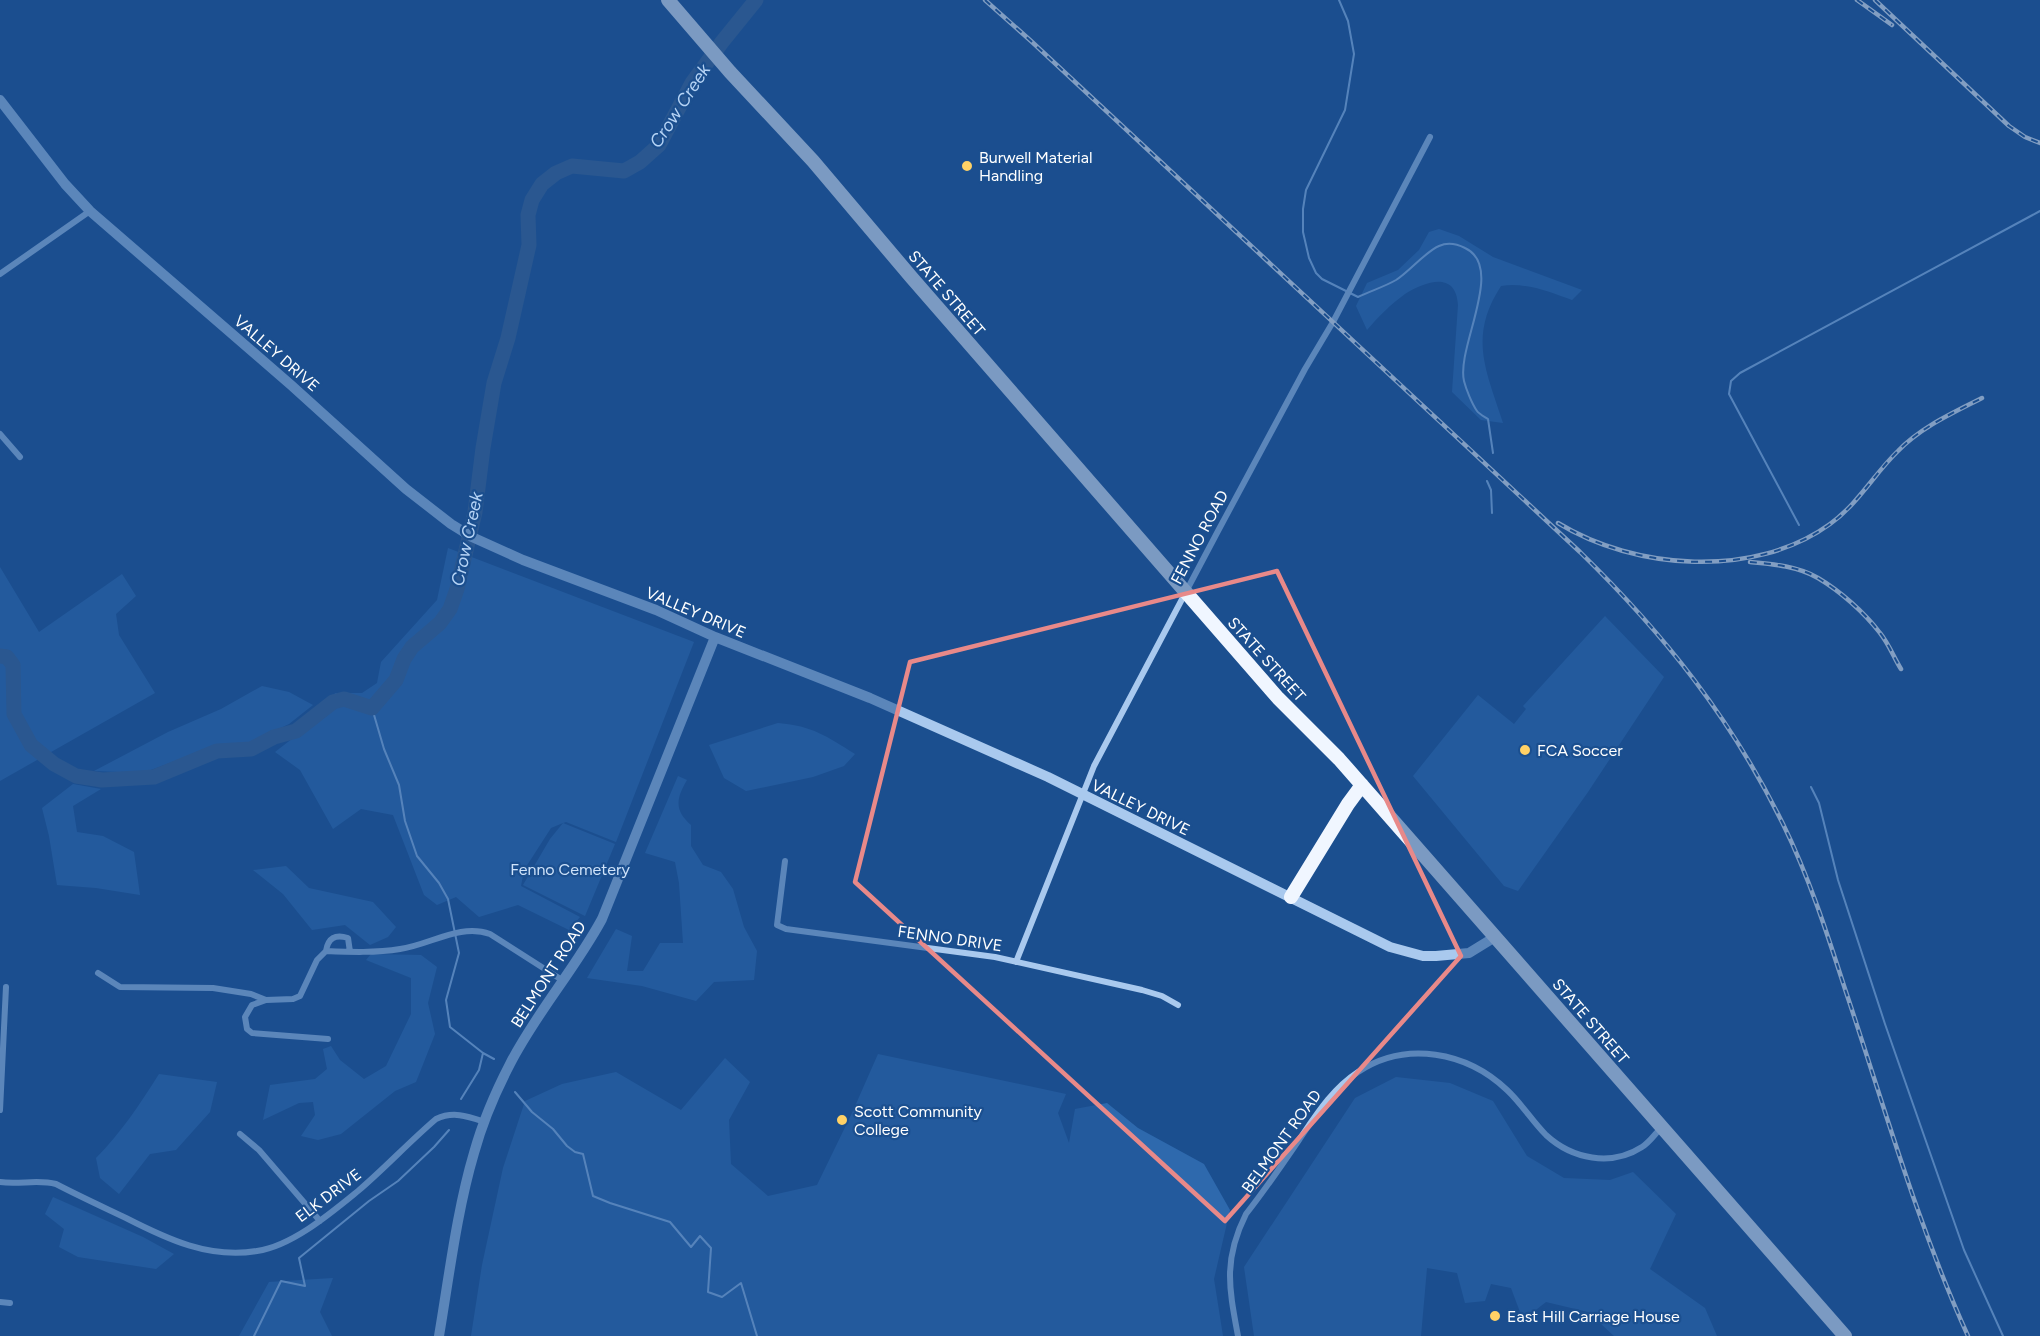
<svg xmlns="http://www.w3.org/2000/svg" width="2040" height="1336" viewBox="0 0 2040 1336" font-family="Figtree,sans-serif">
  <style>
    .green { fill: #2e69ad }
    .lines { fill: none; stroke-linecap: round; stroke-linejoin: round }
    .stream { stroke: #9cc4f0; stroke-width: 2 }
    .river { stroke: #3c6290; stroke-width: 15 }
    .minor { stroke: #a9c9ee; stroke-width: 6 }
    .tertiary { stroke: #a9c9ee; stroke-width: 10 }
    .primary { stroke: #f0f6ff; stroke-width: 14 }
    .rail-casing { stroke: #fff; stroke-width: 4.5 }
    .rail { stroke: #1b4f8f; stroke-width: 2; stroke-dasharray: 7; stroke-linecap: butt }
    .marked { fill: none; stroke: #e88989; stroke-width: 4.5; stroke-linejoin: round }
    .poi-dot { fill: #ffd166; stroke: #1b4f8f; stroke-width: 2 }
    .labels { text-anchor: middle; stroke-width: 4.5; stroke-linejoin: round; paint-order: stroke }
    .poi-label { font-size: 16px; fill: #fff; stroke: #1b4f8f; text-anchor: start }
    .street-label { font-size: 16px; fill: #fff; stroke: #1b4f8f }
    .park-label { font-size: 16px; fill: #cfe3fa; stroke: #1b4f8f }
    .water-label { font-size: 18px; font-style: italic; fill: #b5d3f5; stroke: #1b4f8f }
  </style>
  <rect width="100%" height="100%" fill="#1b4f8f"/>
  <!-- green -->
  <path class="green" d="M1439,229L1459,236L1493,257L1582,290L1572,300C1549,292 1526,282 1501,286C1468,337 1486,370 1503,423L1481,420L1452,392L1458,305C1456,271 1426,281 1405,294C1391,304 1378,317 1367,330L1356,306L1367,283L1398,270L1419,250L1429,232Z
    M448,548L694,642L616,842L566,822L563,823L615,844L585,916L523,885L550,839L563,823L551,828L524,870L521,886L580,917L569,930L518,905L479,917L456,897L437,905L424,895L393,815L361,809L333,829L300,770L275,752L328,711L335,693H362L377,683L381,662L437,600Z
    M0,567L39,632L122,574L136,596L116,614L119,635L155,693L0,781Z
    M1605,616L1664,677L1588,792L1518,891L1504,886L1413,776L1478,695L1514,724L1526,709L1523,706Z
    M262,686L289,692L313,705L289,724L247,744L207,749L143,773L94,771L168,732L221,709Z
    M778,723C813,726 826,736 855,754L844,766L813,777L746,791L724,778L709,745Z
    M678,776L687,780C676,799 674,810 691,825V846L703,865L721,872L733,889L744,927L757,951L754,980L714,982L696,1001L642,986L587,978L616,929L632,936L627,971H643L660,943H683L679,883L675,862L645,853Z
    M73,784L101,789L73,806L77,832L103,836L134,852L140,895L96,888L57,885L49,836L42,808Z
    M286,866L309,888L373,902L396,927L388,937L370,945L345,925L312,930L283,894L253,870Z
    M371,954L421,955L437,967L428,1003L435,1034L416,1082L395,1091L341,1134L318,1140L301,1136L315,1115L313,1102L299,1103L263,1120L270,1085L315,1079L327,1069L323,1049L331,1046L340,1060L364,1079L386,1066L411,1014V978L366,960Z
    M878,1054L1066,1094L1058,1113L1069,1143L1075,1109L1107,1103L1138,1128L1204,1164L1230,1210L1214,1279L1223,1336H471L482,1265L503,1168L525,1101L562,1084L616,1072L681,1110L725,1058L750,1082L729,1120L731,1164L768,1196L817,1185L852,1113Z
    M159,1074L217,1082L210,1112L176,1150L150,1154L119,1194L100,1178L96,1158C121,1133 140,1104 159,1074Z
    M1396,1077L1450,1083L1493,1101L1527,1156L1564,1178L1610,1180L1633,1172L1676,1214L1650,1269L1705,1308L1717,1336H1614L1588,1312L1546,1302L1523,1320L1511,1288L1491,1284L1485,1301L1465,1303L1457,1273L1427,1268L1421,1336H1254L1244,1267L1355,1098Z
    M53,1197L143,1237L174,1254L156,1269L78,1257L59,1247L64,1229L45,1214Z
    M333,1278L320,1312L332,1336H239L269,1282Z"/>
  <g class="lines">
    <!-- stream -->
    <path class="stream" d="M1339,0L1348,21L1354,54L1345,110L1306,190L1303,209V232L1309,258L1316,273L1322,279L1358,297C1370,291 1384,287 1396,280C1409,272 1425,252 1439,246C1448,242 1457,244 1465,248C1506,267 1456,347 1464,381C1466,389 1472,404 1477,411C1479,414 1485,417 1488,419L1493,453
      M1487,481L1491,490L1492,513
      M1799,525L1729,394L1731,381L1740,373L2040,211
      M372,708L384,749L399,785L405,821L417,856L439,883L448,899L459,953L446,1000L450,1027L483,1053L494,1059
      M1811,787L1819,803L1838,880L1885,1024L1964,1250L2003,1336
      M515,1092L532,1112L553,1129L567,1146L575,1152L583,1154L593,1196L610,1203L670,1222L691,1247L700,1236L711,1248L708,1292L722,1297L741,1283L757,1336
      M461,1099L479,1070L483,1053
      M254,1336L281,1281L305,1286L299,1258L369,1201L398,1181L434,1147L449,1130"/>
    <!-- river -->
    <path class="river" d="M0,656L7,657L13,665L14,714L31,745L54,764L76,776L102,780L154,777L217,751L251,749L274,737L296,731L333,702L344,699L372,708L396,680L404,659L412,647L440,623L450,609L457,589L475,512L483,448L494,383L508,338L529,245L528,215L532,200L542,184L556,173L572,166L624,171L640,162L659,145L692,83L722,42L756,0"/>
    <!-- minor -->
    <path class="minor" d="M0,274L90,211
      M0,434L20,457
      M785,861L777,925L786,929L995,957L1142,990L1162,996L1178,1005
      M326,951C350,952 376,953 400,949C430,945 460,923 490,934L562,980
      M326,951C328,938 335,934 348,938L350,952
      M1016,962L1094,766L1218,531L1305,369L1333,322L1430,137
      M98,973L120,987L213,988L251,994L266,1000L293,999L300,996L317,960L326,951
      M266,1000L252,1005L245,1017L247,1029L252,1033L328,1039
      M0,1110L6,987
      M240,1134L259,1150L320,1221
      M0,1182C19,1185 37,1179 56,1184C79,1196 103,1207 126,1218C167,1239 209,1259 257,1251C292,1246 331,1213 358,1191C385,1168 409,1142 436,1119C453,1111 467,1116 485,1122
      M0,1302L10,1303
      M1238,1336C1229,1288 1223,1260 1246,1214C1265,1190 1282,1165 1299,1140C1316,1115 1332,1089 1358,1072C1406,1040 1467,1052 1507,1090C1522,1104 1532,1121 1546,1135C1572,1159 1611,1167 1642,1147C1649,1143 1655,1134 1661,1128"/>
    <!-- tertiary -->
    <path class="tertiary" d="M0,100L65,184L90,211L291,385L406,489L451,524L472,537L523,560L656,610L715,637L870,698L1048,777L1390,947L1423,956H1436L1469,953L1495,937
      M439,1336C449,1277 457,1210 474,1153C482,1124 496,1091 510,1064C536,1013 575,969 602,919L715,637"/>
    <!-- primary -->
    <path class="primary" d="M668,0L730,72L813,161L912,278L1278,698L1339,759L1845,1336
      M1291,897L1348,804L1362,785"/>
    <!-- rail casing -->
    <g class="rail-casing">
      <path id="rail" d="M985,0L1031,41L1580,552C1664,634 1731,718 1783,824C1809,877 1827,933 1845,989C1884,1105 1917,1224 1968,1336
        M1857,0L1892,25
        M1875,0L2009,126L2025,137L2040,143
        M1558,523C1635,570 1754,579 1830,524C1858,504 1874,474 1898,451C1921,427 1953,413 1982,398
        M1750,562C1772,564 1798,566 1818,578C1840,591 1864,612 1880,633C1889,644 1894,658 1901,669"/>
    </g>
    <!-- rail -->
    <use href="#rail" class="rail"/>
  </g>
  <!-- marked area -->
  <path d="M0 0H2040V1336H0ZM1277,571L1461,956L1225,1221L855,882L910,662Z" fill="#1b4f8f" fill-opacity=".55" fill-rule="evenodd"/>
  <path class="marked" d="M1277,571L1461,956L1225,1221L855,882L910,662Z"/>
  <!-- markers -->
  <g class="poi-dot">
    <circle cx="967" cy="166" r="6"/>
    <circle cx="1525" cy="750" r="6"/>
    <circle cx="842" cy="1120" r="6"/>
    <circle cx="1495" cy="1316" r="6"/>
  </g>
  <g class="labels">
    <!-- poi labels -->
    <g class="poi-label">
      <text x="979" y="163">Burwell Material<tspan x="979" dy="18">Handling</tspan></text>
      <text x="1537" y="756">FCA Soccer</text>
      <text x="854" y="1117">Scott Community<tspan x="854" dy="18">College</tspan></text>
      <text x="1507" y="1322">East Hill Carriage House</text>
    </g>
    <!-- street labels -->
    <g class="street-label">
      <text transform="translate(947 293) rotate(49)" y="6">STATE STREET</text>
      <text transform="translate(277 353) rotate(41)" y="6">VALLEY DRIVE</text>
      <text transform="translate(1199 537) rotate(-62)" y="6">FENNO ROAD</text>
      <text transform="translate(696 612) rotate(23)" y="6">VALLEY DRIVE</text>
      <text transform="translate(1267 659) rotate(48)" y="6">STATE STREET</text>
      <text transform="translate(1141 807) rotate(26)" y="6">VALLEY DRIVE</text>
      <text transform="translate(950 938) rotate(8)" y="6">FENNO DRIVE</text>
      <text transform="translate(548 974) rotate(-57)" y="6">BELMONT ROAD</text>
      <text transform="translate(1591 1021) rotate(49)" y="6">STATE STREET</text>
      <text transform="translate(1281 1141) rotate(-54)" y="6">BELMONT ROAD</text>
      <text transform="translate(328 1195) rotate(-37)" y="6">ELK DRIVE</text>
    </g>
    <!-- park labels -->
    <g class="park-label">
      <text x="570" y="875">Fenno Cemetery</text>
    </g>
    <!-- water labels -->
    <g class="water-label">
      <text transform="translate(680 106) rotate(-57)" y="6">Crow Creek</text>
      <text transform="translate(467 539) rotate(-78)" y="6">Crow Creek</text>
    </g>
  </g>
</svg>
